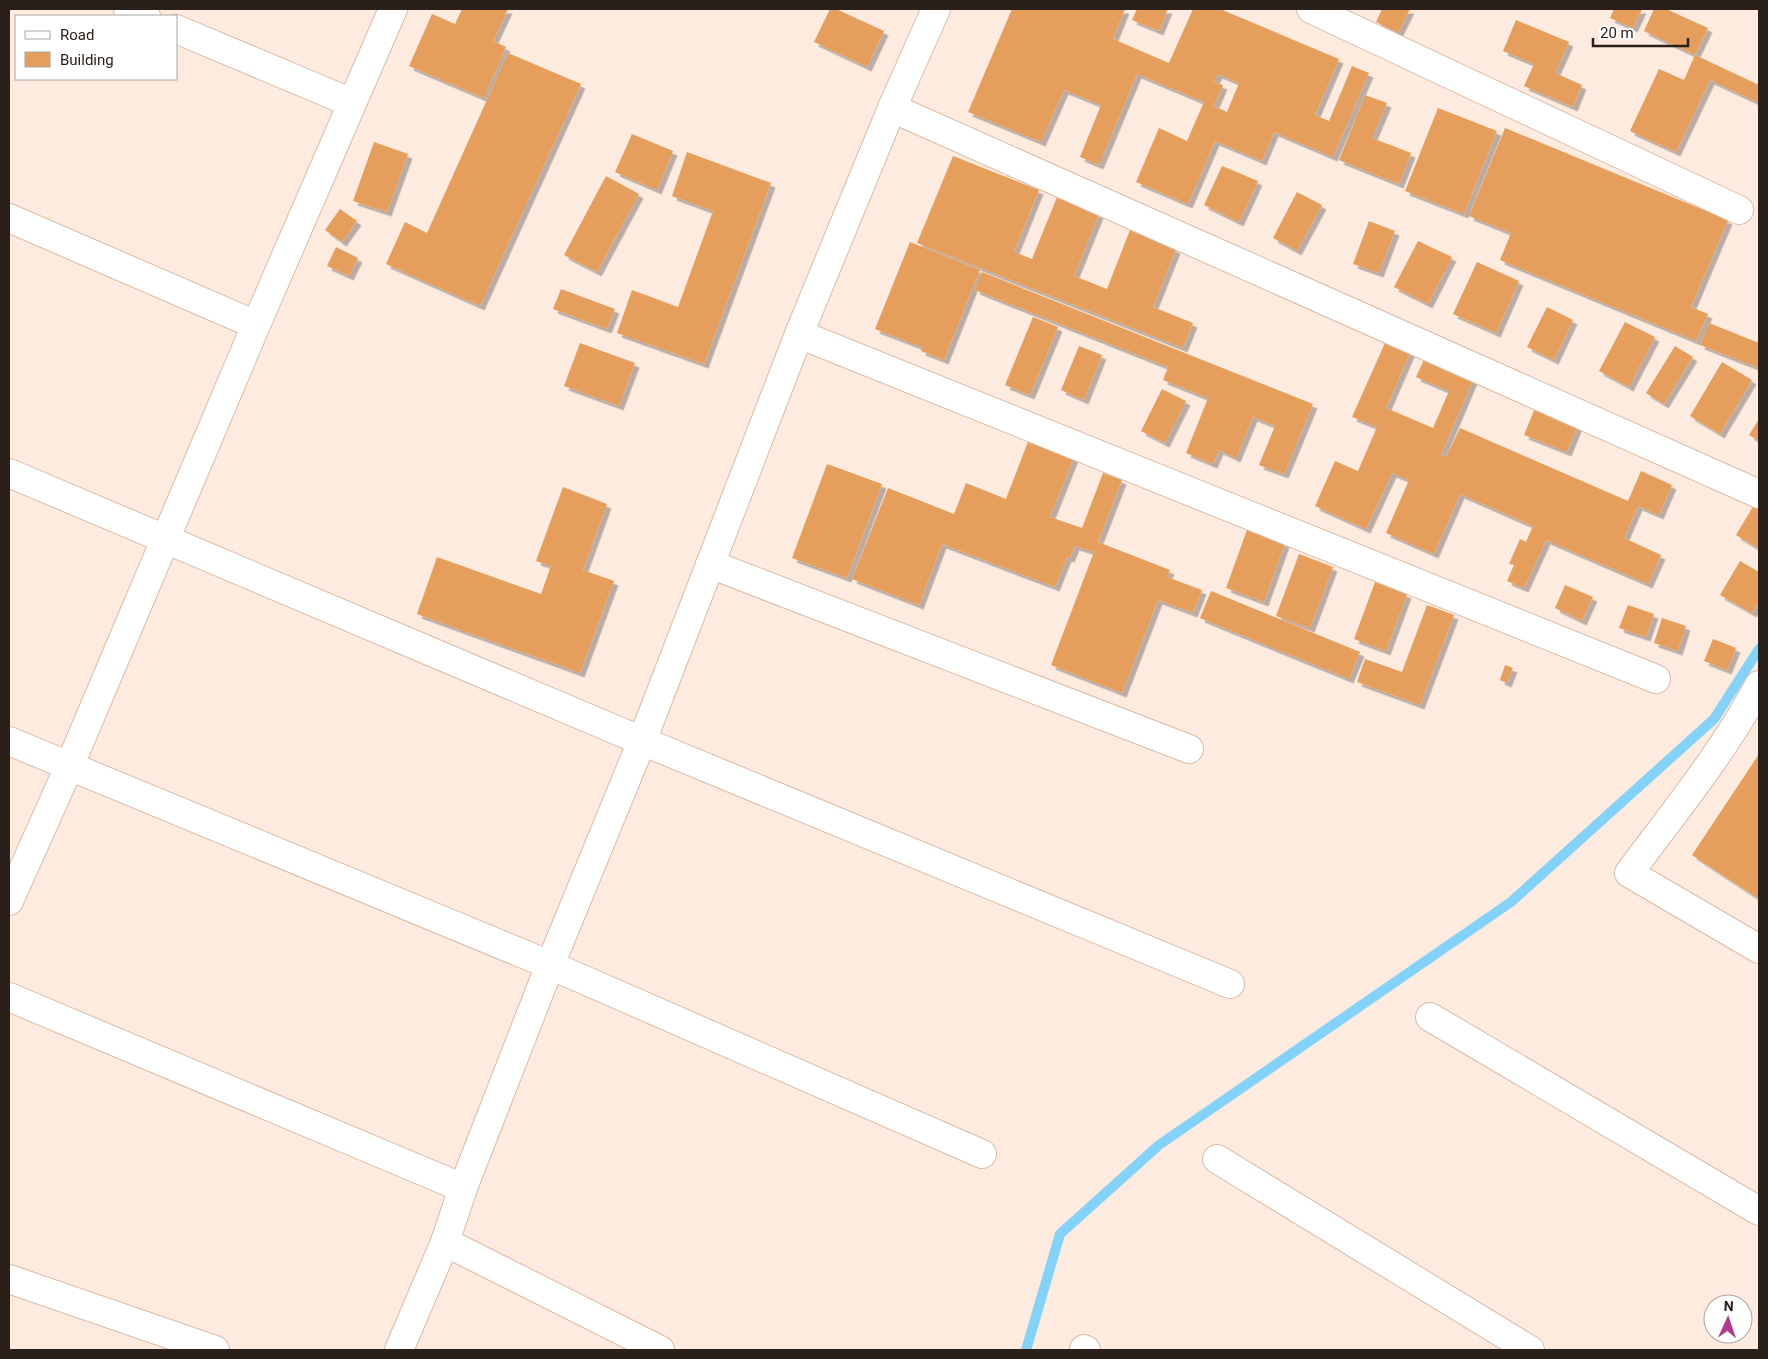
<svg xmlns="http://www.w3.org/2000/svg" width="1768" height="1359" viewBox="0 0 1768 1359" font-family="Roboto,sans-serif">
  <style>
    .lines { fill: none; stroke-linecap: round; stroke-linejoin: round }
    .stream { stroke: #83d2fa; stroke-width: 10 }
    .building { fill: #e69e5b; fill-rule: evenodd; filter: url(#shadow) }
    .street-casing { stroke: #d9bca8; stroke-width: 30 }
    .secondary-casing { stroke: #d9bca8; stroke-width: 30 }
    .street { stroke: #fff; stroke-width: 28 }
    .secondary { stroke: #fff; stroke-width: 28 }
  </style>
  <defs>
    <filter id="shadow"><feDropShadow dx="4.5" dy="4.5" stdDeviation="0" flood-color="#0004"/></filter>
  </defs>
  <rect width="100%" height="100%" fill="#feebdf"/>
  <g class="lines">
    <!-- stream -->
    <path class="stream" d="M1026,1350L1060,1234L1159,1145L1511,902L1714,719L1759,649"/>
  </g>
  <!-- building -->
  <path class="building" d="M462,9H508L493,41L506,47L484,98L409,66L432,14L455,24Z
    M830,9H836L884,31L867,67L814,42Z
    M1012,9H1125L1113,39L1169,63L1193,9H1220L1339,59L1315,115L1329,121L1352,66L1369,73L1333,157L1274,132L1262,161L1215,141L1188,204L1136,182L1159,128L1187,141L1204,102L1137,74L1099,165L1080,157L1101,105L1064,90L1041,142L968,112ZM1218,74L1239,83L1227,112L1214,106L1223,85L1214,82Z
    M1137,9H1168L1159,31L1132,20Z
    M1382,9H1410L1398,33L1376,22Z
    M1614,9H1642L1633,28L1610,18Z
    M1654,9H1666L1708,28L1695,55L1644,31Z
    M1516,20L1569,42L1555,73L1582,85L1573,107L1524,86L1534,64L1503,51Z
    M508,53L581,84L480,306L386,264L405,222L427,233Z
    M1695,55L1759,85V97L1757,102L1710,80L1676,152L1630,131L1659,69L1684,80Z
    M1365,95L1387,103L1372,138L1411,153L1399,184L1339,160Z
    M1438,108L1497,131L1464,214L1405,191Z
    M1505,128L1728,220L1691,307L1708,314L1696,341L1500,260L1511,233L1469,216Z
    M632,134L673,151L657,190L615,172Z
    M374,142L408,154L387,212L353,201Z
    M687,152L771,183L704,364L617,333L632,290L678,307L713,211L672,196Z
    M953,156L1039,190L1014,252L1032,259L1057,197L1099,214L1074,276L1107,289L1130,230L1176,249L1153,307L1193,323L1183,348L917,243Z
    M1222,166L1258,181L1239,222L1204,205Z
    M606,176L639,194L597,272L564,255Z
    M1297,192L1322,205L1297,251L1273,238Z
    M340,209L357,221L342,242L325,230Z
    M1369,221L1395,231L1379,273L1353,264Z
    M1418,241L1452,257L1428,304L1394,287Z
    M910,242L980,270L944,360L921,351L922,347L875,329Z
    M336,247L358,258L349,276L327,266Z
    M1477,262L1519,281L1496,333L1453,314Z
    M982,272L1313,404L1284,474L1259,465L1275,426L1253,417L1236,458L1219,450L1213,464L1186,453L1208,398L1163,380L1168,367L975,290Z
    M561,289L615,309L607,329L553,309Z
    M1547,307L1573,320L1554,360L1527,347Z
    M1033,317L1058,327L1030,395L1005,385Z
    M1625,322L1655,337L1629,387L1599,371Z
    M1709,323L1759,343V368L1700,345Z
    M1388,336L1413,346L1386,408L1433,428L1449,391L1416,377L1429,349L1477,370L1441,455L1446,457L1460,428L1628,501L1641,471L1672,485L1659,515L1638,506L1624,538L1661,555L1648,584L1546,540L1524,588L1507,581L1514,565L1509,564L1520,539L1526,542L1533,526L1460,494L1434,554L1386,533L1409,480L1392,473L1366,529L1315,506L1335,461L1358,471L1377,427L1352,417Z
    M580,343L635,363L619,406L564,386Z
    M1079,346L1102,355L1084,400L1061,390Z
    M1675,346L1693,357L1664,404L1646,393Z
    M1722,362L1752,380L1720,434L1690,416Z
    M1162,389L1186,401L1165,443L1141,431Z
    M1537,403L1580,420L1567,452L1524,435Z
    M1759,419V441L1749,435Z
    M1029,439L1074,457L1050,517L1082,528L1103,473L1122,480L1098,542L1170,570L1167,577L1202,590L1193,613L1158,600L1122,693L1051,665L1094,552L1075,546L1070,558L1067,557L1055,587L942,544L919,605L852,579L888,488L954,514L966,483L1006,499Z
    M827,464L882,484L847,578L792,558Z
    M563,487L607,504L583,570L614,581L580,673L417,614L437,557L541,594L551,566L536,561Z
    M1757,500L1759,502V549L1736,535Z
    M1247,530L1285,543L1264,602L1226,588Z
    M1299,554L1333,567L1310,628L1276,616Z
    M1740,561L1759,572V601L1752,613L1720,595Z
    M1375,582L1407,594L1386,651L1354,639Z
    M1565,585L1593,597L1582,621L1555,608Z
    M1211,591L1360,652L1349,679L1200,618Z
    M1427,605L1454,615L1420,705L1357,682L1365,659L1402,672Z
    M1628,605L1654,614L1646,637L1619,628Z
    M1662,618L1686,626L1678,651L1654,643Z
    M1713,639L1736,648L1727,670L1704,661Z
    M1505,665L1513,668L1507,683L1500,680Z
    M1759,754V899L1692,855Z"/>
  <g class="lines">
    <!-- street casing -->
    <g class="street-casing">
      <path id="street" d="M128,9L146,16
        M1311,9L1739,210
        M176,29L352,103
        M892,108L1759,494
        M9,218L256,325
        M799,334L1656,679
        M9,473L642,741L1230,984
        M710,564L1189,749
        M1759,685C1724,752 1674,812 1629,873L1759,949
        M9,741L550,965L982,1154
        M9,901L69,767L256,325L393,9
        M9,997L463,1188
        M1430,1017L1759,1211
        M1217,1159L1530,1350
        M445,1242L660,1350
        M9,1279L215,1350
        M1084,1349L1086,1350"/>
    </g>
    <!-- secondary casing -->
    <g class="secondary-casing">
      <path id="secondary" d="M399,1350L445,1242L463,1188L550,965L642,741L799,334L892,108L936,9"/>
    </g>
    <!-- street -->
    <use href="#street" class="street"/>
    <!-- secondary -->
    <use href="#secondary" class="secondary"/>
  </g>
  <!-- border -->
  <rect width="1768" height="1359" fill="none" stroke="#2b2019" stroke-width="20"/>
  <!-- legend -->
  <rect x="15" y="15" width="162" height="65" fill="#ffffff" stroke="#aaa6a3"/>
  <rect x="25" y="31" width="25" height="8" fill="#ffffff" stroke="#aaa6a3"/>
  <text x="60" y="40" font-size="15" fill="#2b2019">Road</text>
  <rect x="25" y="52" width="25" height="15" fill="#e69e5b" stroke="#aaa6a3"/>
  <text x="60" y="65" font-size="15" fill="#2b2019">Building</text>
  <!-- north arrow -->
  <g transform="translate(1728 1319) rotate(3)"><circle r="24" fill="#ffffff" stroke="#aaa6a3"/>
  <path d="M0-4L9 19L0 12L-9 19Z" fill="#b13a8f"/>
  <text y="-8" font-size="14" font-weight="bold" text-anchor="middle" fill="#2b2019">N</text>
  </g>
  <!-- scale -->
  <path d="M1593 38v8h95v-8" fill="none" stroke="#2b2019" stroke-width="2.5"/>
  <text x="1600" y="38" font-size="15" fill="#2b2019" stroke="#ffffff" stroke-width="4" paint-order="stroke">20 m</text>
</svg>
